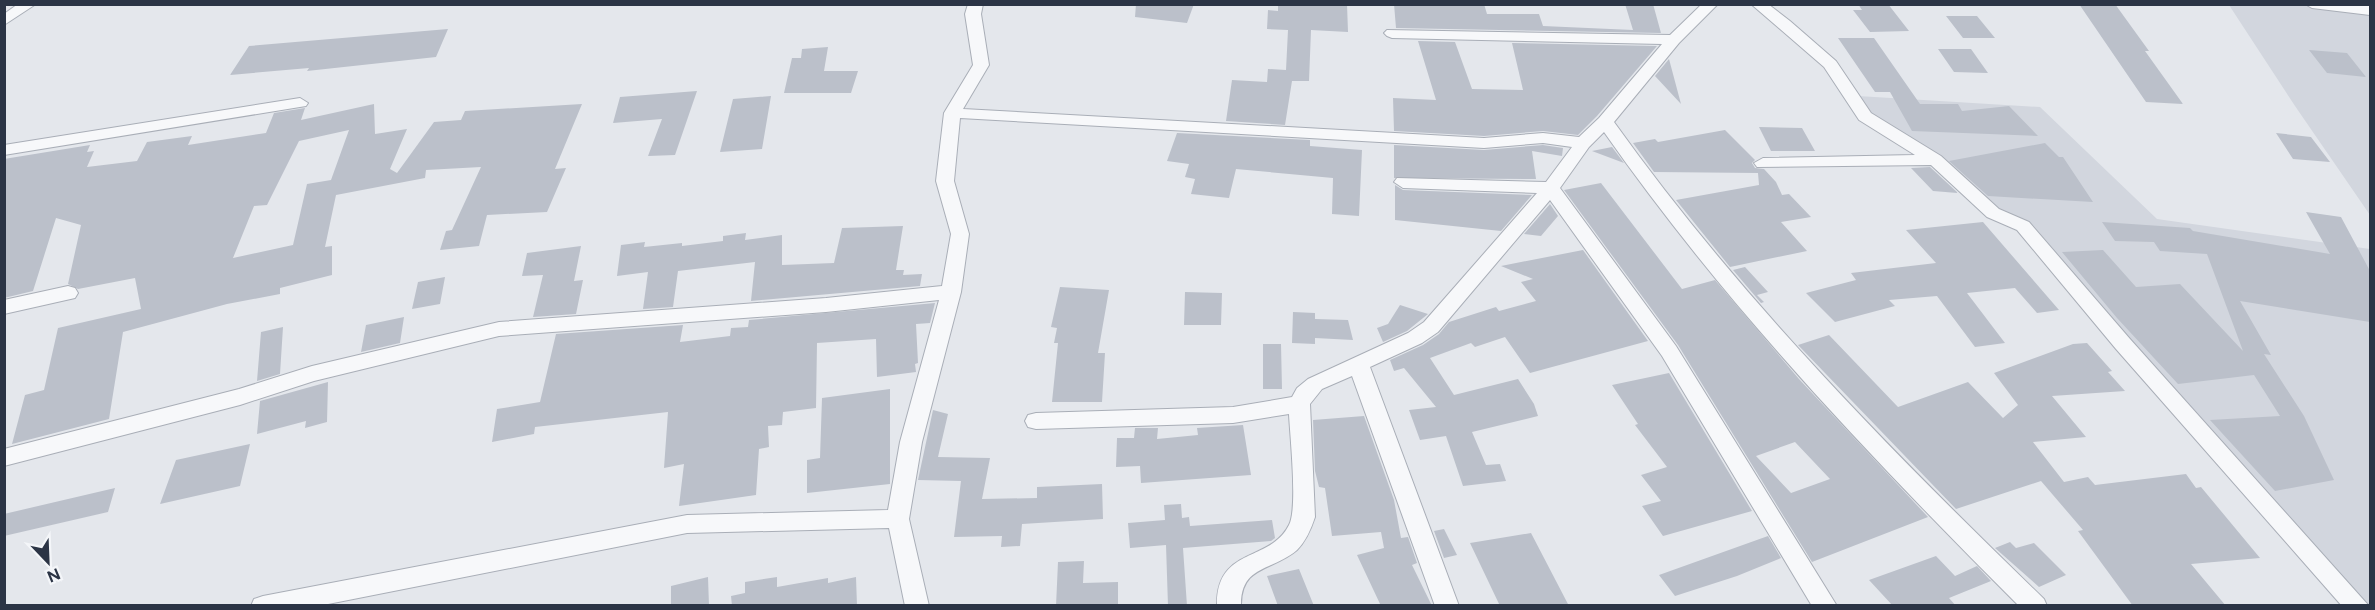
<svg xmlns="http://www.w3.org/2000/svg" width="2375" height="610" viewBox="0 0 2375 610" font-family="Figtree,sans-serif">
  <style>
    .built { fill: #d2d6de }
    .building { fill: #bbc0ca; fill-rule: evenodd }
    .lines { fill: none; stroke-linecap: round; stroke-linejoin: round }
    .street-casing { stroke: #a9aeb7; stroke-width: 2 }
    .street { fill: #f7f8fa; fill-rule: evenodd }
  </style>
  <rect width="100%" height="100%" fill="#e4e7ec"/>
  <!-- built -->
  <path class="built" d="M2312,4L2370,11V215L2295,106L2229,5Z
    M1858,96L2040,107L2157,219L2370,249V605H2357L2042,246L1993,213L1935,160L1865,116Z"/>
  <!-- building -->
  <path class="building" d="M1136,4H1194L1187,23L1135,17Z
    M1278,4H1347L1348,32L1311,30L1309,81H1292L1285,125L1226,121L1232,80L1267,82L1268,69L1286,70L1288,30L1267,29L1268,10L1278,11Z
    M1394,4H1484L1487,14H1539L1543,26L1633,30L1625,4H1653L1661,33L1396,28Z
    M1858,4H1888L1909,31L1870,32L1853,10H1862Z
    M2079,4H2115L2149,51H2145L2183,104L2146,102Z
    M1946,16H1977L1995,38H1963Z
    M448,29L436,57L307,71L309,68L230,75L249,46Z
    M1838,38H1874L1920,104H1958L1962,111L2009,106L2038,136L1912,131L1890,92H1875Z
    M1418,41L1455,42L1472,89L1523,90L1512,43L1657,46L1597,116L1578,135L1543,131L1484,136L1394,131L1393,98L1436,100Z
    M828,47L824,71H858L851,93H784L792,58H801L802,49Z
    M1938,49H1971L1988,73L1954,72Z
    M2309,50L2347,53L2366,77L2327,73Z
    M1669,59L1681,104L1655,76Z
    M697,91L675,155L648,156L662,119L613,123L620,97Z
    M771,96L762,149L720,152L733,99Z
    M374,104L375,134L407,129L390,169L397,173L434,122L461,120L465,111L582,104L555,169L566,168L547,212L487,215L479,246L440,250L446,231L452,230L481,167L426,170L425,178L336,195L325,247L332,246V275L280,288V294L227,304L123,332L109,419L12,444L25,395L44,390L58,328L141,309L135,278L78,289L68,284L81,225L56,218L33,291L4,298V159L90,145L87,152L94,151L87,167L137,161L147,142L192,136L188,145L266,133L274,113L305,108L301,120ZM349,130L331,180L307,184L293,245L233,258L254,206L267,205L299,141Z
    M1759,127L1802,128L1815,151H1771Z
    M1725,130L1755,160L1752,163L1755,168L1764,169L1776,182L1782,195L1789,194L1811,217L1781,222L1807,251L1730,267L1676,200L1759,185L1758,173L1654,172L1633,143L1655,139L1658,142Z
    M1177,133L1310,140V146L1362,150L1359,216L1332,214L1333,178L1236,169L1229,198L1191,194L1195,179L1185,177L1189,164L1167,161Z
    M2276,133L2311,137L2330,162L2293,159Z
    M2045,143L2059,157H2063L2093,202L1988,196L1949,161Z
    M1394,145L1484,150L1543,145L1563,148L1562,156L1532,151L1536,179L1394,178Z
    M1612,147L1624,163L1592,151Z
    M1930,167L1958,193L1933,191L1911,168Z
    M1601,183L1682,289L1715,280L1799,379L1928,517L1812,562L1678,345L1564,190ZM1795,442L1830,479L1791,493L1756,456Z
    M1395,185L1403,190L1532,195L1501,231L1395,220Z
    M1550,204L1558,216L1541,236L1524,234Z
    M2306,212L2341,217L2370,271V322L2240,301L2271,355L2264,354L2304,416L2334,480L2275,491L2210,420L2280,416L2254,375L2178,384L2117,318L2062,252L2103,250L2136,287L2180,284L2243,351L2207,254L2160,251L2154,242L2115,241L2102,222L2190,228L2193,231L2330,254Z
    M1983,222L2059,310L2037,313L2015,288L1967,293L2005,343L1975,347L1937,296L1889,300L1895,306L1835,322L1806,293L1856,280L1851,273L1936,263L1906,230Z
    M903,226L896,270H904L903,275L922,274L920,286L751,301L755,262L678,271L673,307L643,309L648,272L617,276L621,245L645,242L644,247L682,243V246L723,241V236L746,233L745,240L782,235V265L834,263L842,228Z
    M581,246L574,281L583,280L576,314L533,317L543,275L522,276L527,253Z
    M1583,250L1648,341L1530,373L1505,337L1475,347L1471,343L1430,358L1454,395L1518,379L1534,404L1538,416L1472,432L1486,465L1500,464L1506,481L1463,486L1446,436L1420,440L1409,410L1436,407L1404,368L1394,371L1390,360L1423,345L1439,334L1449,322L1496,307L1499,311L1536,301L1521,282L1533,279L1501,266Z
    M1745,267L1768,292L1757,295L1764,302L1761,303L1733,270Z
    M445,277L440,304L412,309L418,282Z
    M1060,287L1109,290L1098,353H1105L1102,402H1052L1058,343H1054L1057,328L1051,327Z
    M1185,292L1222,293L1221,325H1184Z
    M935,303L930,323L916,324L918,363L915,364L916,372L877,377L876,339L817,343L816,408L783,412L782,425L768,426L769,447L759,449L756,495L679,506L684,464L664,468L668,412L535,427L534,434L492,442L497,409L540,402L556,334L683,325L680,342L730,336L731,328L748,327L749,320Z
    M1400,305L1428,314L1407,331L1383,342L1377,328L1388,324Z
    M1293,312L1315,313V319L1348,320L1353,340L1315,338V344L1292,343Z
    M404,317L400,343L361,352L366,325Z
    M283,327L280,374L257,381L261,332Z
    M1829,335L1898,407L1968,382L2003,418L2018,405L1994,373L2073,344L2087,343L2112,371L2108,372L2125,391L2052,396L2086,437L2033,442L2064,482L2088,477L2095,485L2186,474L2196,488L2201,487L2260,558L2191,564L2226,606H2133L2078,531L2083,530L2041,481L1956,509L1798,345Z
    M1263,344H1281L1282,389H1263Z
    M1669,373L1752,511L1663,536L1642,506L1661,501L1641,475L1667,467L1635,425L1638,424L1612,385Z
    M328,382L327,422L305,428L306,421L257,434L260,401Z
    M890,389V484L807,493V460L820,458L822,398Z
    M933,410L948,414L938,457L990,458L982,499L1037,498V487L1102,484L1103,519L1022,524L1020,546L1001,547L1002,536L954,537L961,481L918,480Z
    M1364,416L1394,500L1401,538L1408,537L1417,563L1412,565L1432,606H1381L1357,555L1384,548L1381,532L1332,536L1325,488L1319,487L1315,471L1313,420Z
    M1243,425L1251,475L1141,483L1140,466L1116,467L1117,438H1134L1135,428H1158L1157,439L1198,435L1197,428Z
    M250,444L240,486L160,504L176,460Z
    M115,488L108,512L4,536V514Z
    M1181,504L1182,518L1189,517L1190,526L1272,520L1275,538L1271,541L1183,548L1187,606H1168L1166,545L1130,548L1128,523L1165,520L1164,505Z
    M1444,529L1457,555L1444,558L1434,531Z
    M1531,533L1569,606H1500L1470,543Z
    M1768,536L1781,558L1737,576L1675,596L1659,575Z
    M2010,542L2016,548L2034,543L2066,575L2039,587L1995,548Z
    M1936,556L1955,576L1977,566L1991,581L1949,598L1956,606H1893L1869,580Z
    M1084,561L1083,583L1118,582V606H1056L1058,562Z
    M1299,569L1314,606H1278L1267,576Z
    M708,577L709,606H671V586Z
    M777,577V587L828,578V583L856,577L857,606H732L731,596L745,593V582Z"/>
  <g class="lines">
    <!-- street casing -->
    <g class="street-casing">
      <path id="street" d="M18,4H36L4,25V14Z
        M968,4H983L981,14L989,65L963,109L1484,138L1543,133L1579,137L1599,118L1662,44L1392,38L1387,36L1384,33L1387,30L1670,35L1702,4H1718L1679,43L1614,122C1739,297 1890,450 2044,599L2047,606H2019C1870,457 1725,305 1604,132L1589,147L1560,188L1676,346L1837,606H1812L1662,356L1550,200L1438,332L1422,343L1370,367L1459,606H1435L1352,376L1322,389L1310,404L1315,517C1311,529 1306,541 1297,550C1273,571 1240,565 1241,606H1217C1216,546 1270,563 1289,525C1298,509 1290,435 1289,414L1233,423L1036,429L1028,427L1025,421L1028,415L1036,413L1233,407L1292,397L1297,388L1308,379L1408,333L1424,322L1537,193L1403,188L1394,182L1397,178L1546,182L1572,147L1543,143L1484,148L960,118L954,181L969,234L961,292L922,442L909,519L929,606H905L889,528L687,533L318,606H251L254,599L263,596L687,515L888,510L900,442L939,300L826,312L499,336L314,381L240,405L4,466V449L239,389L312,366L499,322L826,298L942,286L951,234L936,181L944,113L973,65L965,14Z
        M1751,4H1768L1790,21L1836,61L1871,113L1941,156L1999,209L2029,222L2130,339L2369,606H2342L2116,349L2017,230L1987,217L1931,165L1757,167L1754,163L1763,158L1915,155L1859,120L1824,67Z
        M2305,4L2370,6V15L2312,8Z
        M300,98L308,103L306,106L4,155V145Z
        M68,286L75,288L78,293L75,298L4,314V300Z"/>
    </g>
    <!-- street -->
    <use href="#street" class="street"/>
  </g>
  <!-- border -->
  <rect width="2375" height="610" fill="none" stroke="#2b3445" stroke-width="12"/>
  <!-- north arrow -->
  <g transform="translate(48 562) rotate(157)" stroke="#f4f6f9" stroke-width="4.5" paint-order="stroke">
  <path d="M0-4.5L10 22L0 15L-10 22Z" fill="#2b3445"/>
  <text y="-9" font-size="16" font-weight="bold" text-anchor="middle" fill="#2b3445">N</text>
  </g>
</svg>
